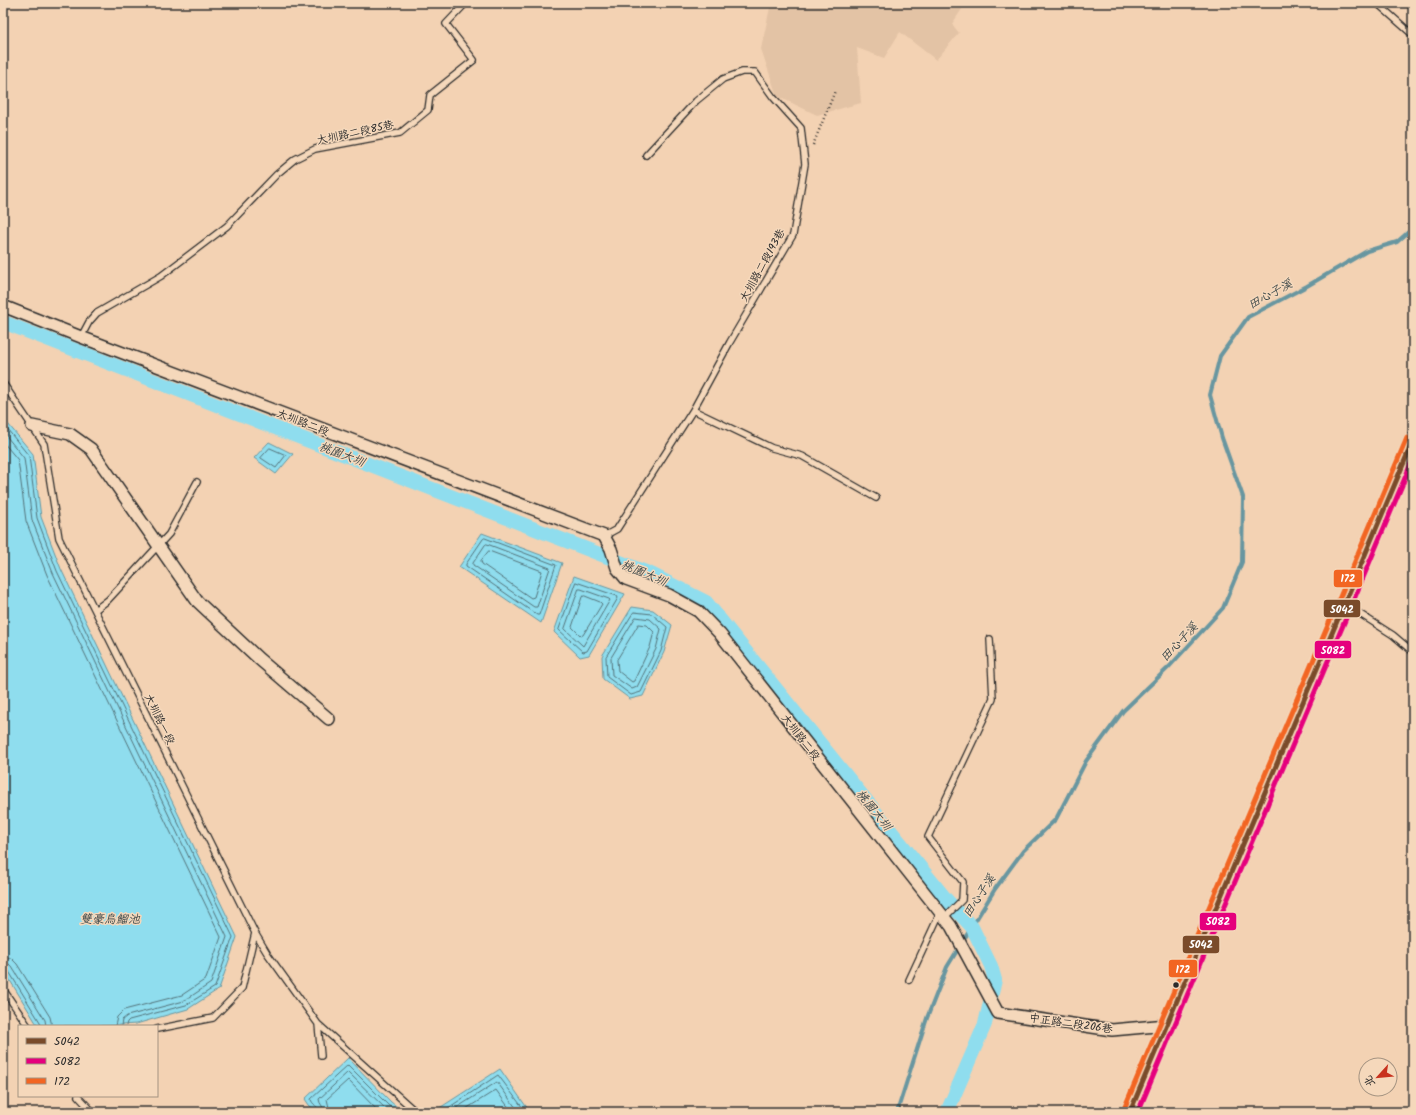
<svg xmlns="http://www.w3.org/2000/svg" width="1416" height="1115" viewBox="0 0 1416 1115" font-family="Kalam,'LXGW WenKai TC',sans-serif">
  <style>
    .built { fill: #e3c3a5 }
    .water { fill: #8fddee; stroke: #6796a0 }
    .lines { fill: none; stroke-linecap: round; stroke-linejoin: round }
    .shore { stroke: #537279; stroke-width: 1 }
    .stream { stroke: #6796a0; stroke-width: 4 }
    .canal { stroke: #8fddee; stroke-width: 14 }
    .service-casing { stroke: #2b2b2b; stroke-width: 8 }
    .minor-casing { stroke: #2b2b2b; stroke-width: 14 }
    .secondary-casing { stroke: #2b2b2b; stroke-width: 19 }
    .path { stroke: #2b2b2b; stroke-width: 2.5; stroke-dasharray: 1 3; stroke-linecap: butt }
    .service { stroke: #f5d8bb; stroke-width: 5.5 }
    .minor { stroke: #f5d8bb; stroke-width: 11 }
    .secondary { stroke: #f5d8bb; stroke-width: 16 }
    .bus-1-casing { stroke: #f5d8bb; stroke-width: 8 }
    .bus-2-casing { stroke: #f5d8bb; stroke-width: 8 }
    .bus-3-casing { stroke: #f5d8bb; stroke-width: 8 }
    .bus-1 { stroke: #7a4b2a; stroke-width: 5 }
    .bus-2 { stroke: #e5007d; stroke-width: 5 }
    .bus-3 { stroke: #f26522; stroke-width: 5 }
    .bus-dot { fill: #2b2b2b; stroke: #f5d8bb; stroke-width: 1.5 }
    .labels { text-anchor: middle; stroke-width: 3; stroke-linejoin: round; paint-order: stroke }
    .street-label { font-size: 11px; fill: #2b2b2b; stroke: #f5d8bb }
    .water-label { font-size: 12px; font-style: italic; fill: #3a4648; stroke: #f5d8bb }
    .line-badge { stroke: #f5d8bb; stroke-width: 1.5 }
    .badge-label { font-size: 11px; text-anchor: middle; font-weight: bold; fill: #fff }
  </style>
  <rect width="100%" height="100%" fill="#f3d2b3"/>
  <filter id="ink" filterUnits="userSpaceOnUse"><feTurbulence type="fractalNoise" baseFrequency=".025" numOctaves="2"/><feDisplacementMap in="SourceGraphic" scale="8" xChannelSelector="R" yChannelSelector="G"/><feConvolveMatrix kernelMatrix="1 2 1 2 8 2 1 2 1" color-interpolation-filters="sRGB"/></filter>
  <g filter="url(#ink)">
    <!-- built -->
    <path class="built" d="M771,3H966L952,24L959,33L936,60L900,32L884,58L857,48L861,103L817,115L777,96L761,49Z"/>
    <!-- water -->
    <path class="water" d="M3,418L33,454L41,517L61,569L237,937L219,989L188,1009L136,1024L106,1026H38L3,969Z
      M269,442L293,454L276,474L254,458Z
      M482,533L562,563L541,623L459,567Z
      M574,576L625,594L589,655L580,657L554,632Z
      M632,607L653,610L672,625L664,652L643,696L630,699L603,679L602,656Z
      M348,1058L391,1102L403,1112H317L309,1105L305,1099Z
      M500,1069L530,1112H442L438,1109Z"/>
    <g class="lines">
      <!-- shore -->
      <path class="shore" d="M3,424L29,456L37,518L57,571L233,937L215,987L186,1005L129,1020L127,1022L126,1026
        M3,432L24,458L32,520L53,573L227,937L211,983L184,1001L127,1016L122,1020L121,1026
        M3,442L18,460L26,521L47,575L221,937L206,979L182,995L124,1010L117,1017L115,1026
        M270,448L286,455L276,468L261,458Z
        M485,538L556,565L539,615H537L466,566V564L483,539Z
        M487,544L550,568L537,607H534L473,565V563L485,545Z
        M489,551L542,571L534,597L531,598L482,564L481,561Z
        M576,582L617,596L618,598L587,651L583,652L559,630Z
        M579,589H581L609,599L610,600L583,646L565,629Z
        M585,596L600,602L602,604L583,635L581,636L572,627L582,597Z
        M634,612L652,614L667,627L661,651L641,692L631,695L607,677L606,657Z
        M636,617L650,619L661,629L656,649L637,687L632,689L612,675L611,658Z
        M639,624L647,625L654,632L650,647L634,681L632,682L618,671L617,660Z
        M3,957L11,958L17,964L50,1017L52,1026
        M3,963L9,964L12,967L45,1020L46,1026
        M3,968L8,970L40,1022L41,1026
        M319,1112C319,1106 312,1105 311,1099L348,1065L388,1105L397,1112
        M324,1112C324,1106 319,1104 319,1099L348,1072L389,1112
        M330,1112L327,1099L348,1080L379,1112
        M444,1112L445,1110L498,1075L526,1112
        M450,1112L497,1082L519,1112
        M461,1112L496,1090L512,1112"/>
      <!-- stream -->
      <path class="stream" d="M897,1112L927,1018L947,967L995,889L1023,851L1056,819L1086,761L1123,711L1169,667L1223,608L1242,562L1243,497L1222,438L1210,395L1220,356L1248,317L1307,286L1367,251L1397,242L1413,228"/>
      <!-- canal -->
      <path class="canal" d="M3,322L651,574L706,602L945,898L972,927L991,966L995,980L985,1024L947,1112"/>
      <!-- service casing -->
      <g class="service-casing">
        <path id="service" d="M1377,3L1413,35
          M81,337L89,322L97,313L161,276L227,226L277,174L295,159L315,149L400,133L428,110L430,95L474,60L446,24L466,3
          M3,383L44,444L59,538L255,933L267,953L318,1024L321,1056
          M693,410L772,448L802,456L876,498
          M1405,465L1413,473
          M604,536L617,529L693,410L730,342L793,235L805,164L801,128L773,97L755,72H742L723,79L696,101L646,155
          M1346,605L1393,635L1413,652
          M95,610L108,600L169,534L197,482
          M944,918L962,900L963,882L928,837L993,699L990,639
          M909,980L940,913
          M3,989L28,1026
          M318,1024L416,1112
          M157,1029L213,1018L242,988L255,933
          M78,1096L93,1112"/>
      </g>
      <!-- minor casing -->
      <g class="minor-casing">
        <path id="minor" d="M3,306L81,337L604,536L611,549L617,568L626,579L669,595L698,611L720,634L951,926L998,1013L1112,1030L1167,1025
          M32,426L70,434L91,449L197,601L259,659L329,719"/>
      </g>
      <!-- secondary casing -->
      <g class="secondary-casing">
        <path id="secondary" d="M1130,1112L1413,441"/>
      </g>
      <!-- path -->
      <path class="path" d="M813,145L835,91"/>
      <!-- service -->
      <use href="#service" class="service"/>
      <!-- minor -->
      <use href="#minor" class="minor"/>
      <!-- secondary -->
      <use href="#secondary" class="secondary"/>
      <!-- bus-1 casing -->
      <g class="bus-1-casing">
        <path id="bus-1" d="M1130,1112L1413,441"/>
      </g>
      <!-- bus-2 casing -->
      <g class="bus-2-casing">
        <path id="bus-2" d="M1138,1112L1413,459"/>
      </g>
      <!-- bus-3 casing -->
      <g class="bus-3-casing">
        <path id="bus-3" d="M1124,1109L1407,438"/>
      </g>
      <!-- bus-1 -->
      <use href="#bus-1" class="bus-1"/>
      <!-- bus-2 -->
      <use href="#bus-2" class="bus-2"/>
      <!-- bus-3 -->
      <use href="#bus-3" class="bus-3"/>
    </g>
  </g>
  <!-- markers -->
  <circle class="bus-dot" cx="1176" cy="985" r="3.5"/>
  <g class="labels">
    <!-- street labels -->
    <g class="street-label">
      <text transform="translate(355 132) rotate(-12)" y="4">大圳路二段85巷</text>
      <text transform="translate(762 265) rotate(-61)" y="4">大圳路二段193巷</text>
      <text transform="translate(303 422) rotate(21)" y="4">大圳路二段</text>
      <text transform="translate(160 719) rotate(64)" y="4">大圳路一段</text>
      <text transform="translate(801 737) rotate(52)" y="4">大圳路二段</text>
      <text transform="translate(1071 1023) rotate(8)" y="4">中正路二段206巷</text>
    </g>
    <!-- water labels -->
    <g class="water-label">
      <text transform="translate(1270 294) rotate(-29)" y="4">田心子溪</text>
      <text transform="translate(342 454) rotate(21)" y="4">桃園大圳</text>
      <text transform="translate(644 573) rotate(23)" y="4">桃園大圳</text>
      <text transform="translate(1179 642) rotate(-47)" y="4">田心子溪</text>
      <text transform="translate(874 810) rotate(51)" y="4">桃園大圳</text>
      <text transform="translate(979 896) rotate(-57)" y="4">田心子溪</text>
      <text x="110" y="923">雙豪烏鰡池</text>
    </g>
  </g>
  <g class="line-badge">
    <rect x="1333" y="569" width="30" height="19" rx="4" fill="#f26522"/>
    <rect x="1323" y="599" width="38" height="19" rx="4" fill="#7a4b2a"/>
    <rect x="1314" y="640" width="38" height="19" rx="4" fill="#e5007d"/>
    <rect x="1199" y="912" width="38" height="19" rx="4" fill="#e5007d"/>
    <rect x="1182" y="935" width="38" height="19" rx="4" fill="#7a4b2a"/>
    <rect x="1168" y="959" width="30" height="19" rx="4" fill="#f26522"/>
  </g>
  <g class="badge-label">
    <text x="1348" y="582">172</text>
    <text x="1342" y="613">5042</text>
    <text x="1333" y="654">5082</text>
    <text x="1218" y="925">5082</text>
    <text x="1201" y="948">5042</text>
    <text x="1183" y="973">172</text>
  </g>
  <!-- margin -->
  <rect width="1416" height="1115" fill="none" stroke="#f5d8bb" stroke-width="16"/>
  <rect x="8" y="8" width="1400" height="1099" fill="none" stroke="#2b2b2b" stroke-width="1.5" filter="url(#ink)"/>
  <!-- legend -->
  <rect x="18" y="1025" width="140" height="72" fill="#f5d8bb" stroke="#a49381"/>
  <rect x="26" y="1038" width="20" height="6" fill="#7a4b2a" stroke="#a49381"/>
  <text x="54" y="1045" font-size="12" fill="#2b2b2b">5042</text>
  <rect x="26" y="1058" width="20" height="6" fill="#e5007d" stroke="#a49381"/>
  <text x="54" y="1065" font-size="12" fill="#2b2b2b">5082</text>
  <rect x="26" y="1078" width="20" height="6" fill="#f26522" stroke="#a49381"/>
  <text x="54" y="1085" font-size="12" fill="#2b2b2b">172</text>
  <!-- north arrow -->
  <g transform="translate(1378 1077) rotate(243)"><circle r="19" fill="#f5d8bb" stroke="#a49381"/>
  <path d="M0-3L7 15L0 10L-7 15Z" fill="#c8321e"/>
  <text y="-6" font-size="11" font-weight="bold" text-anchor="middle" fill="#2b2b2b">北</text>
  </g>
</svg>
